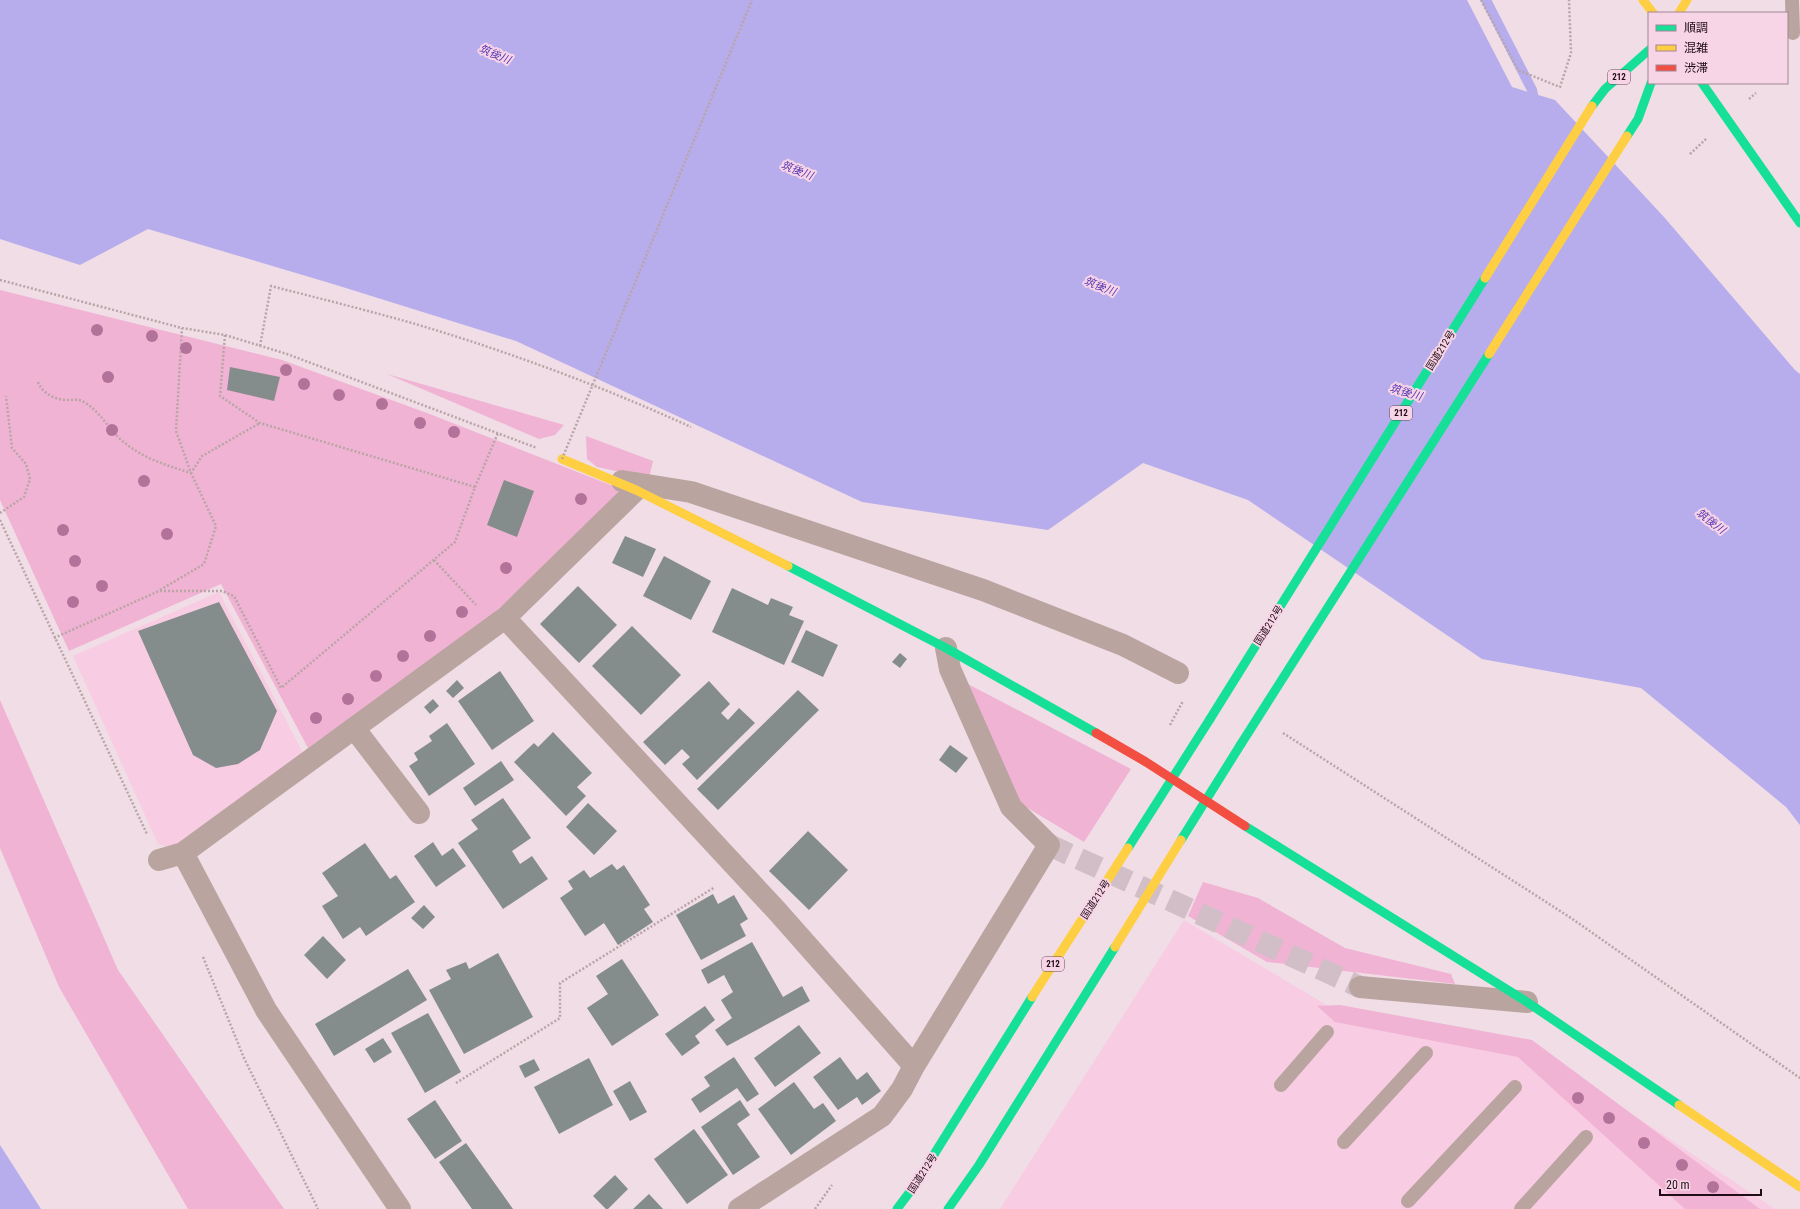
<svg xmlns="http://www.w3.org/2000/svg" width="1800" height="1209" viewBox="0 0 1800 1209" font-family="'Roboto Condensed','Noto Sans JP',sans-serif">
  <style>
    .built { fill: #f8cce2 }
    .green { fill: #f1b3d4 }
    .water { fill: #b7acec }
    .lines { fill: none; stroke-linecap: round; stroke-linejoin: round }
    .stream { stroke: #b7acec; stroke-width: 10 }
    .building { fill: #848d8c }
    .street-tunnel { stroke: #d1bec7; stroke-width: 22; stroke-dasharray: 22 11; stroke-linecap: butt }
    .path { stroke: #b8a5a5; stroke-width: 2.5; stroke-dasharray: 2 2; stroke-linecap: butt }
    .lane { stroke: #baa4a0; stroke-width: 14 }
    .street { stroke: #baa4a0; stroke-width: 22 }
    .fast { stroke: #16e098; stroke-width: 9 }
    .slow { stroke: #ffcf43; stroke-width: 9 }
    .jam { stroke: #f24e42; stroke-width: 9 }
    .path-bridge { stroke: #b8a5a5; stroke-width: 2.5; stroke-dasharray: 2 2; stroke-linecap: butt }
    .fast-bridge { stroke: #16e098; stroke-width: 9 }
    .slow-bridge { stroke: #ffcf43; stroke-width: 9 }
    .tree { fill: #b27299 }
    .labels { text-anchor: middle; stroke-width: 4; stroke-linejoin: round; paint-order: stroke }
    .shield { fill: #f8d5e6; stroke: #614956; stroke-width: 1 }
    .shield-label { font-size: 9px; font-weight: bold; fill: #200d18 }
    .street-label { font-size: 10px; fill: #200d18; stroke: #f8d5e6 }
    .water-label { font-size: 11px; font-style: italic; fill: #5335b3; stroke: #f8d5e6 }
  </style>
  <rect width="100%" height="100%" fill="#f0dde6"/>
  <!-- built -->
  <path class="built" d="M219,592L303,753L171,848L158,844L73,656Z
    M1184,920L1340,1013L1528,1045L1775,1209H1000Z"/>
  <!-- green -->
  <path class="green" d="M0,290L282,360L427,413L626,491L483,623L308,748L221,584L69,651L0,500Z
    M387,374L564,425L555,435L539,439Z
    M586,436L653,461L649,478L597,467L587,459Z
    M964,682L1131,769L1084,842L1021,804Z
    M0,700L118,970L284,1209H188L59,987L0,848Z
    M1203,882L1258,898L1345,948L1451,974L1455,984L1267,962L1188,916Z
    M1340,1005L1532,1040L1760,1209H1685L1518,1057L1335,1022L1317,1006Z"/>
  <!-- water -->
  <path class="water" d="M0,0H1467L1512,87L1555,100L1664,217L1795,370L1800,374V825L1786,807L1641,688L1482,659L1248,500L1143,463L1048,530L862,502L516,341L333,284L148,229L80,265L0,239Z
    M0,1145L41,1209H0Z"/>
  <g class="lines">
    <!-- stream -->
    <path class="stream" d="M1486,0L1532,90L1536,107"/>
  </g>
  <!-- building -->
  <path class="building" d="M230,367L280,377L274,401L227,390Z
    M504,480L534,491L517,537L487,525Z
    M625,536L656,549L643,577L612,563Z
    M664,556L711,581L691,620L643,596Z
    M578,586L617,625L579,663L540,624Z
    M732,588L768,605L771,598L793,607L789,615L804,621L784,665L712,632Z
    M219,602L277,711L260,750L238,764L216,768L193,755L138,631Z
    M632,626L681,675L641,715L592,666Z
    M806,630L838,645L823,677L791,662Z
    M900,653L907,659L900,668L892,662Z
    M500,671L534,721L492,750L458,701Z
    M457,680L464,688L453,698L446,691Z
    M709,681L730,704L721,713L728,720L739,708L755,723L697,780L682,764L690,757L682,749L665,765L643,742Z
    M798,690L819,710L718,810L697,789Z
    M433,699L439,706L430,714L424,707Z
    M447,723L475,764L429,796L409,766L418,760L414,753L432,741L429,736Z
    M553,732L592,773L577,787L586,796L566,816L514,762L534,743L538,747Z
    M950,745L968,758L956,773L939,760Z
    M501,761L514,780L475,806L463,788Z
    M503,798L531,838L512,851L520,864L532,856L548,879L503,909L458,843L478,829L471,820Z
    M588,803L617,831L594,855L566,827Z
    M808,831L848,870L809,910L769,871Z
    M433,842L442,856L453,848L466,866L436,887L414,856Z
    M365,843L390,879L396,875L415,902L366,936L360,927L343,939L322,906L338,896L322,873Z
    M612,864L617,870L624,865L650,905L644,909L653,922L618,945L604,923L585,936L560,898L573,889L568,881L584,870L590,878Z
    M713,894L718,904L734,895L748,919L740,924L746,936L701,960L676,915Z
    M424,905L435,917L423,929L411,918Z
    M323,936L346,960L327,979L304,955Z
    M752,942L783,997L802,986L810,1001L727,1046L715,1030L732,1018L721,1000L733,992L724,975L708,984L701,970Z
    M498,953L533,1017L464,1054L429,990L451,979L446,970L466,962L469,969Z
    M622,959L659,1015L612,1046L587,1008L608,994L596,976Z
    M408,969L427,1000L334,1056L315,1024Z
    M705,1006L715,1020L695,1036L700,1043L682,1056L665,1034Z
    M428,1013L461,1072L425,1093L391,1033Z
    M799,1025L821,1053L775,1087L754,1058Z
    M383,1038L392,1052L374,1063L365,1049Z
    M734,1057L759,1094L747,1102L737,1088L700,1113L691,1099L710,1086L704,1077Z
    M840,1057L857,1080L867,1072L881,1091L862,1105L857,1097L838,1110L813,1077Z
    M589,1058L613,1105L559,1134L534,1087Z
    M534,1059L540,1070L525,1078L519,1066Z
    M630,1081L647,1112L630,1121L613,1091Z
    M794,1082L814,1109L823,1103L836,1121L791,1155L758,1109Z
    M435,1100L462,1141L435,1159L407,1119Z
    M740,1100L750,1115L737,1124L760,1157L733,1175L701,1127Z
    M694,1129L728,1175L687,1204L654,1159Z
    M466,1143L513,1209H472L439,1162Z
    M615,1175L628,1189L608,1209H606L593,1196Z
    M649,1194L663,1209H633Z"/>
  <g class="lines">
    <!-- street-tunnel -->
    <path class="street-tunnel" d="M1049,845L1360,987"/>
    <!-- path -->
    <path class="path" d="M1481,0L1518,70L1560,87L1571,53L1569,0
      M1749,99L1756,93
      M1690,154L1706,139
      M0,280L182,328L225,335L287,354L537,448
      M225,335L220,396L260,423L475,487
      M260,346L271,286C318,298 366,310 412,323C507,351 601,386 691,427
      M38,382C42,393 55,400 67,400C72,400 78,399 82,401C98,409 107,426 119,438C141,458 163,464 191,473L202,456L260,423
      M0,513L24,497L30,479L26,464L12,448L6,396
      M0,520L147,834
      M434,560L476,605
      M160,590L204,564L216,526L191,473L176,431L182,328
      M54,638L159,591H222L234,596L281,688L455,542L475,487L498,433
      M1170,725L1183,701
      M1283,733L1571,918L1800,1078
      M203,957L244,1058L318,1209
      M456,1083L560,1018V983L715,887
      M815,1209L832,1185"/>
    <!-- lane -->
    <path class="lane" d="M1792,0L1793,33
      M1281,1085L1327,1032
      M1344,1142L1426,1053
      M1408,1201L1515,1087
      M1521,1209L1586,1137"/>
    <!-- street -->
    <path class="street" d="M622,481L691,492L983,590L1123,645L1178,673
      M505,618L777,911L914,1066L1049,845L1011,807L950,669L946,648
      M354,728L419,813
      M159,860L183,853
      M1360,987L1527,1002
      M400,1209L266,1010L183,853L505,618L636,490
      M739,1209L882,1116L902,1089L914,1066"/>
    <!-- fast -->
    <path class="fast" d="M1702,83L1800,223
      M1592,106L1605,89L1649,50
      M1627,136L1638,119L1651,83
      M788,566L946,648L1096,733
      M1245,826L1527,1002L1679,1105
      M1181,840L1241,744
      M1128,848L1210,719
      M897,1209L915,1185L1032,997
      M948,1209L979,1165L1115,947"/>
    <!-- slow -->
    <path class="slow" d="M1643,0L1653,13
      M1679,13L1687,0
      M562,459L636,490L788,566
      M1115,947L1181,840
      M1032,997L1128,848
      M1679,1105L1800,1187"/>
    <!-- jam -->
    <path class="jam" d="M1096,733L1146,762L1245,826"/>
    <!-- path-bridge -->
    <path class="path-bridge" d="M562,459L752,0"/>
    <!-- fast-bridge -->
    <path class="fast-bridge" d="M1210,719L1485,278
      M1241,744L1489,354"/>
    <!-- slow-bridge -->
    <path class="slow-bridge" d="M1485,278L1592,106
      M1489,354L1627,136"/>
  </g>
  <!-- trees -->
  <g class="tree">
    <circle cx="97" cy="330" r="6"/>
    <circle cx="152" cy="336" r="6"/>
    <circle cx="186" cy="348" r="6"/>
    <circle cx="286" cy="370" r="6"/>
    <circle cx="108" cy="377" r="6"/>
    <circle cx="304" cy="384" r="6"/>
    <circle cx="339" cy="395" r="6"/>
    <circle cx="382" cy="404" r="6"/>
    <circle cx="420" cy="423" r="6"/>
    <circle cx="112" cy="430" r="6"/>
    <circle cx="454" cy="432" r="6"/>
    <circle cx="144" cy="481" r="6"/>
    <circle cx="581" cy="499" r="6"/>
    <circle cx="63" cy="530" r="6"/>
    <circle cx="167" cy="534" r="6"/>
    <circle cx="75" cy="561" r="6"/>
    <circle cx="506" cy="568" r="6"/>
    <circle cx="102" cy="586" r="6"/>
    <circle cx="73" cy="602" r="6"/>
    <circle cx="462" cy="612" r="6"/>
    <circle cx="430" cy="636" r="6"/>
    <circle cx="403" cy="656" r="6"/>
    <circle cx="376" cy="676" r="6"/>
    <circle cx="348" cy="699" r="6"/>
    <circle cx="316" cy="718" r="6"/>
    <circle cx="1578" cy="1098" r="6"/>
    <circle cx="1609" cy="1118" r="6"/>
    <circle cx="1644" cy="1143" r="6"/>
    <circle cx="1682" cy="1165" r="6"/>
    <circle cx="1713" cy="1187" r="6"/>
  </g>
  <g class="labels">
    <!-- shield labels -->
    <g class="shield">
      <rect x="1608" y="70" width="22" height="14" rx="3"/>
      <rect x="1390" y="406" width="22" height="14" rx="3"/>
      <rect x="1042" y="957" width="22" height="14" rx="3"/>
    </g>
    <g class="shield-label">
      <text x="1619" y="80">212</text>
      <text x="1401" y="416">212</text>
      <text x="1053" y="967">212</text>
    </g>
    <!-- street labels -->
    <g class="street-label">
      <text transform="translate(1440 350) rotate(-58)" y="4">国道212号</text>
      <text transform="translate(1268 625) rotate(-58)" y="4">国道212号</text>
      <text transform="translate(1095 899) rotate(-57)" y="4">国道212号</text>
      <text transform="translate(922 1173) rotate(-57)" y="4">国道212号</text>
    </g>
    <!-- water labels -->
    <g class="water-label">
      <text transform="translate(495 54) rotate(22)" y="4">筑後川</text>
      <text transform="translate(797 170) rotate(21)" y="4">筑後川</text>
      <text transform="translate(1100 286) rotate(21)" y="4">筑後川</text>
      <text transform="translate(1406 392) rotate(16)" y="4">筑後川</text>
      <text transform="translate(1711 521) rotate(37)" y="4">筑後川</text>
    </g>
  </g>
  <!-- legend -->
  <rect x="1648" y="12" width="140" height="72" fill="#f8d5e6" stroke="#a28594"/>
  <rect x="1656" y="25" width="20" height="6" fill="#16e098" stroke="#a28594"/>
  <text x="1684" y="32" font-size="12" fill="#200d18">順調</text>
  <rect x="1656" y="45" width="20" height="6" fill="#ffcf43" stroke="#a28594"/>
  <text x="1684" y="52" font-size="12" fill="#200d18">混雑</text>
  <rect x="1656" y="65" width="20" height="6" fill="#f24e42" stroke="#a28594"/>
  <text x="1684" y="72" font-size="12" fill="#200d18">渋滞</text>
  <!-- scale -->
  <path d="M1660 1189v6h101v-6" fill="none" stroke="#200d18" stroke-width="2"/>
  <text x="1666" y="1189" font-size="12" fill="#200d18" stroke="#f8d5e6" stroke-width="3" paint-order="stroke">20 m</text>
</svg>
